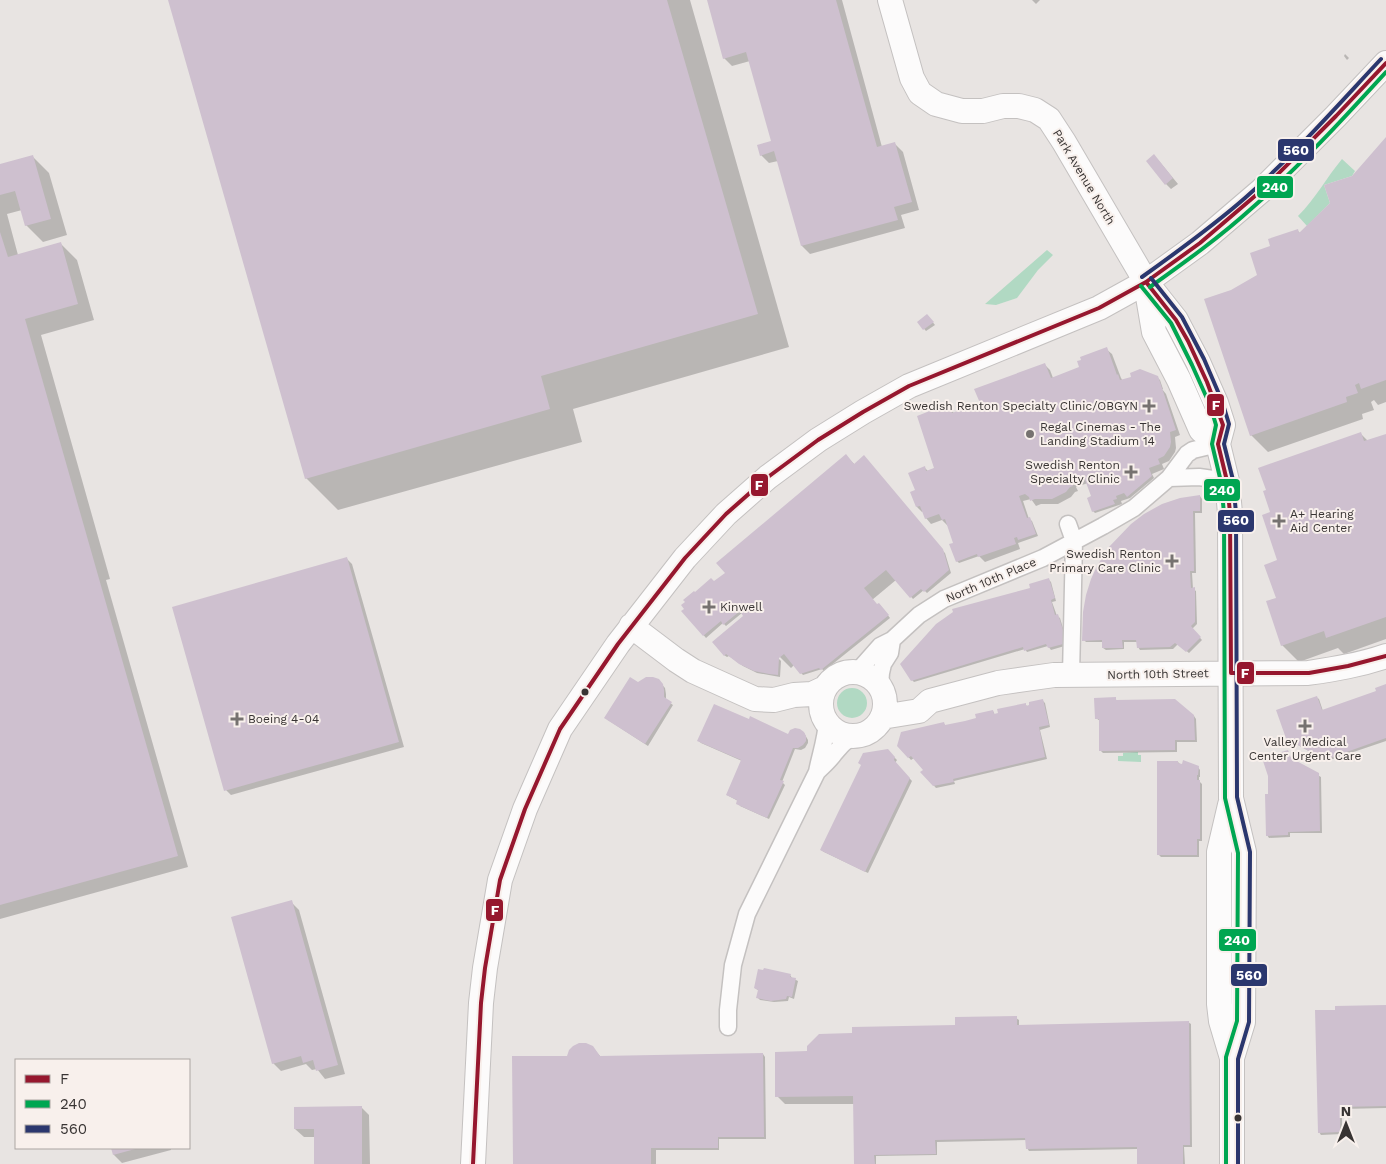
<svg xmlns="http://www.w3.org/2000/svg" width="1386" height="1164" viewBox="0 0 1386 1164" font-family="'Work Sans',sans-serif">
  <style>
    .green { fill: #b1d9c3 }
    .shadow { fill: #0003 }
    .building { fill: #cec0cf }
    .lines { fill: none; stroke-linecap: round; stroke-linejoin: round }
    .street-casing { stroke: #c4c1c0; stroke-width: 19 }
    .secondary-casing { stroke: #c4c1c0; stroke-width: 26 }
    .street { stroke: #fcfbfb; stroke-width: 16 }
    .secondary { stroke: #fcfbfb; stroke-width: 24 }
    .bus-1-casing { stroke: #f8f0ec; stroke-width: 8 }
    .bus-2-casing { stroke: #f8f0ec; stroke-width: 8 }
    .bus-3-casing { stroke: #f8f0ec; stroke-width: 8 }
    .bus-1 { stroke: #96172e; stroke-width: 4 }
    .bus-2 { stroke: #00a651; stroke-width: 4 }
    .bus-3 { stroke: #2b376e; stroke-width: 4 }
    .poi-dot { fill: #767270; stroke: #f8f0ec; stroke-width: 2 }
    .bus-dot { fill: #383433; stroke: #f8f0ec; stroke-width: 2 }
    .labels { text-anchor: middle; stroke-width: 4; stroke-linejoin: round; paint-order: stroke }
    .street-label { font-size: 12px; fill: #383433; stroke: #f8f0ec }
    .poi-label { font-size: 12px; fill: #383433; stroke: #f8f0ec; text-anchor: start }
    .line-badge { stroke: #f8f0ec; stroke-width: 2 }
    .badge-label { font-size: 14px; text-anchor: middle; font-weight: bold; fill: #fff }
  </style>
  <rect width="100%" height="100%" fill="#e8e4e2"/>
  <!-- green -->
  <path class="green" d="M1342,159L1355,171L1352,176L1324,185L1330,203L1307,226L1298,216C1315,199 1327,177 1342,159Z
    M1047,250L1053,255L1038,270L1017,298L996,305L985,304Z
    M837 703a15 15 0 1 1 30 0a15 15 0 1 1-30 0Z
    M1138,752V755H1141V762L1118,761V756H1123V753Z"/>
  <!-- shadow -->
  <path class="shadow" d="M169,0H690L789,347L573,409L582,442L338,510L306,478Z
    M708,0H842L882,147L895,144L903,152L919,210L901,215L905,228L810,254L802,246L778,161L769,163L761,155L772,142L750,61L732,66L724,58Z
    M1032,0H1040L1036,4Z
    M1345,54L1349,58L1347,60L1344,56Z
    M1386,139V402L1378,405L1374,400L1371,402L1374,410L1362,414L1363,419L1268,452L1251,435L1232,291L1259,275L1272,247L1297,230L1301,234L1332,203L1353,177Z
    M32,156L49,173L67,235L43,242L26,225L22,210L7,214L18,255L60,243L77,260L94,320L41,335L110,579L106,580L188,867L0,919V165Z
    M1159,161L1178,184L1171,189L1166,184Z
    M927,315L935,325L926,331L918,322Z
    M1106,349L1112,354L1121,378L1123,381L1157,377L1160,380L1163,389H1162L1166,394L1180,435L1175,437L1176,448L1175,452L1169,461L1162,464L1164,469L1152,474L1154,478L1130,498L1121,501L1122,504L1095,513L1093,511L1094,501L1088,483L1076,487L1078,491L1075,492L1071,497L1058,504H1041L1036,506L1031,499L1023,501L1029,519L1032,521L1038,536L1018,543L1020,549L985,562L979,556L959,563L957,561L955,543L948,526L942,520L931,524L926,518L924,511L922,512L917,507L916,491L925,468L928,471L935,468L945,407L947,409L949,408L955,414L981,404L1045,365L1050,370L1053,378L1081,368Z
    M1361,434L1368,441L1386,435V639L1344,654L1338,648L1299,662L1282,645L1277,599L1279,561L1272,513Z
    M846,456L945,553L951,573L927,593L924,590L913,599L896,580L872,600L877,606L879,604L890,618L824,671L822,669L803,675L794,665L791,668L778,655L777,657L781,661L780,677L757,673L743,666L729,656L727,657L724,655L749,620L742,613L726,626L723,623L706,638L683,611L726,573Z
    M1200,496L1202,499V513H1195L1196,573H1192L1193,589L1196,591L1197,624L1192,629L1202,640L1189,653L1178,644L1173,649L1140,650L1138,647V642H1124V649L1106,650L1103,648V642H1086L1084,640Z
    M347,559L352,564L404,747L231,795L226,790Z
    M1049,580L1051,582L1056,601L1052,602L1057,616L1060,618L1068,645L1051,650L1048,646L1027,652L1025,649L914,682L912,680L1032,589Z
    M658,680L665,688L666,694V700L673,705L648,746L608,720L638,683Z
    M1386,685V741L1327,761L1296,744L1292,745L1289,743L1316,697L1319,699L1323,711L1378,692Z
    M1115,699L1118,701L1194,716L1196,719L1197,742H1177V752L1103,753L1100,750V721L1096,718Z
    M1042,700L1045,703L1050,727L1040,730L1047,759L954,781L955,784L936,788L922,772L924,770L914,758L911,760L898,745L943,723L946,726L978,719L993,711L995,715L1025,704L1028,707Z
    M804,733L808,740V743L805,748L801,750L795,749L782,782L785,785L769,819L740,806L738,801L727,795L742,761L701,743L699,741L788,735Z
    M888,751L897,760L895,763L912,781L868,873L824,852L821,850Z
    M1287,751L1292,760L1321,777L1322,833H1290V837L1269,838L1267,835L1270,795Z
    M1178,762L1181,765L1198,767L1200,770V777H1199V781L1202,784V841H1199V857H1161L1159,855Z
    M291,902L299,910L345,1074L325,1079L317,1069L312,1070L306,1064L281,1071L273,1063Z
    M790,975L792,978L798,981L794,999L789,997L788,1001L774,1002L760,1000L758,998L759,991L755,988Z
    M1386,1006V1108L1342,1109V1134L1321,1135L1319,1132L1336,1011Z
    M1016,1018L1019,1020V1026L1188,1022L1191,1024L1192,1147H1184L1185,1164H1139L1138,1149L1029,1151L1027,1148V1140L937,1142V1155L876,1156V1164H855L854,1104H785L777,1096L808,1053L853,1034L956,1027Z
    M592,1047L601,1057L763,1054L765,1057L766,1139H719V1150H656V1164H514L568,1057Z
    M361,1107L369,1115L370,1164H315V1137H304L295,1129Z
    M112,1148H171V1150L122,1163L114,1155Z"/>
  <!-- building -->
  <path class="building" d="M168,0H667L758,314L541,376L550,409L305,479Z
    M707,0H836L877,147L895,142L912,202L894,207L898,220L801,246L774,151L760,156L757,145L771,141L746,52L723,59Z
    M1386,137V380L1361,389L1359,383L1355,385L1358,393L1346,397L1347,402L1250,436L1204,299L1231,290L1257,275L1250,253L1270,246L1268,239L1298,229L1299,233L1330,203L1324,185L1352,176Z
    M1154,154L1173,178L1165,185L1146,161Z
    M33,155L51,219L25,226L15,191L0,195V164Z
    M0,232L8,257L61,242L78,304L25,319L178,856L0,905Z
    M927,314L934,322L923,330L917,322Z
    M1107,347L1117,375L1118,374L1120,380L1131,377L1130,373L1140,369L1158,376L1176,430L1170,432L1171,442L1170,447L1164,456L1158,459L1160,464L1149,468L1152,476L1127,497L1124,493L1116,496L1117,499L1113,500L1115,504L1092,512L1087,498L1091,496L1084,477L1072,482L1073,486L1070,487L1066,492L1052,499H1035L1030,501L1029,497L1025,494L1019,496L1027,518L1030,517L1036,534L1018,540L1017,537L1014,538L1016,544L978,557L977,554L956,562L949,544L953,543L945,519L942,520L939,514L925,519L920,506L916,507L910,492L915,490L908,473L925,466L926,471L934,468L917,416L945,405L946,408L950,407L952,413L980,403L974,389L1045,363L1051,378L1079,367L1077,361L1081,360L1080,357Z
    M1361,432L1364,441L1386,434V617L1326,638L1324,631L1281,646L1266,601L1276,598L1264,565L1277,560L1262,515L1270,512L1263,491L1266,490L1258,468Z
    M846,454L854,464L864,455L943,549L949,570L924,592L921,589L910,598L886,570L864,588L877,604L879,603L889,615L821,670L819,668L800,674L784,654L779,658L778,675L769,674L754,671L739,664L726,654L724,656L712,642L743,616L740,611L723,625L721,621L703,636L681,611L684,609L681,605L685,602L683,600L694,591L695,592L711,578L714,581L725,573L716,563Z
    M1200,495V511H1193L1194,571H1190L1191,588L1195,587V622L1191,626L1201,637L1186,652L1175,643L1170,647L1137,648L1136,640H1122L1123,648H1102V640L1082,641L1083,612L1086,595L1091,579L1097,566L1108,548L1131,524L1144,514L1162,504L1180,498Z
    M347,557L399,742L224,791L172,607Z
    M1049,578L1055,598L1051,600L1055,615L1058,614L1067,643L1048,648L1046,644L1024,651L1023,647L911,681L900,664L936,624L953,612L952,609L1030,588L1029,584Z
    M630,677L638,682L646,677H653L659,679L663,684L664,690V697L672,702L645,744L604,718Z
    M1386,684V738L1324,760L1293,742L1288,744L1276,710L1317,696L1322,710L1376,691L1375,688Z
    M1116,697V700L1175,699L1194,715L1195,740H1175V750L1099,751V719H1095L1094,698Z
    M1043,699L1049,725L1039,727L1045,757L953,779L954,782L933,786L920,772L923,770L911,756L908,758L897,746L901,732L944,722L945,725L965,721L976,718L975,714L993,710L994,714L998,713L997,709L1026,703V706L1029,705V702Z
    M714,704L749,719L750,716L788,734L790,730L795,728L800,729L804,732L806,736V741L803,745L798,748H793L780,780L784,781L767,818L736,804L737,800L726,795L741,760L697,741Z
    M888,749L895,757L894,760L910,778L865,872L820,850L860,767L861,765L858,763L863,753Z
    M1288,750L1291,758L1319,773L1320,831L1288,832V835L1266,836L1265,794H1268V776L1262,758Z
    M1183,760L1199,766L1198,775H1197V780H1200V839H1197V855H1157V761H1178V763L1182,764Z
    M292,900L338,1065L316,1071L313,1060L303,1063L301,1056L272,1064L231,917Z
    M764,968L791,974L790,977L796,978L792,997L787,996L786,999L771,1001L756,998L758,990L754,988L758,969L763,970Z
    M1386,1005V1106L1340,1107V1132L1318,1133L1315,1010H1335V1006Z
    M1017,1016V1025L1189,1021L1190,1145H1183V1164H1137V1147L1026,1149L1025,1138L935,1140L936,1154L874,1155L875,1164H854L853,1096L775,1097V1052L807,1051V1046L819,1034L852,1033V1027L955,1025V1017Z
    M579,1043H586L593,1046L600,1056L763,1053L764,1137H718V1148H651V1164H513L512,1056H567L569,1050L573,1046Z
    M362,1106V1164H314V1129H294V1107Z
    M111,1148H139L113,1155Z"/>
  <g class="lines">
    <!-- street casing -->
    <g class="street-casing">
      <path id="street" d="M1169,478L1199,477L1227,481
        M1068,524L1074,541L1071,675
        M857,672L880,646L892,640L919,615L944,599L1043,558L1103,526L1134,508L1169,478L1187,454L1193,450L1218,444
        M880,686L881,673L883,664L890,653L892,640
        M817,772C822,767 829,761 834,754C842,745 844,741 856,736
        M728,1027V1010L733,965L747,914L817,772C820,756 826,739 827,722"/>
    </g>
    <!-- secondary casing -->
    <g class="secondary-casing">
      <path id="secondary" d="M890,0L912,78L920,93L936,104L962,111H983L1003,106H1019L1035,110L1049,119L1064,142L1146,282L1176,320L1198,362L1216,403L1223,425L1218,444L1227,481L1230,513L1231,798L1244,852L1243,1022L1232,1058V1164
        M1146,285L1154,332L1179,380L1201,430L1218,444
        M631,626L676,660L693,671L735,690L755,699L774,700L794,695L812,694L825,688
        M821 704a32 32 0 1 1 64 0a32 32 0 1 1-64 0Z
        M882,717L919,711L930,701L998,683L1054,675L1308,673C1335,669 1360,665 1386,656
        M1230,805L1219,852V1004L1221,1021L1232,1058
        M473,1164L481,1003L485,968L500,880L525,809L560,729L618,644L685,558L726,514L768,477L818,440L863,412L909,386L1099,308L1146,282L1200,243L1262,190L1336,116L1386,63"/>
    </g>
    <!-- street -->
    <use href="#street" class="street"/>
    <!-- secondary -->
    <use href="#secondary" class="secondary"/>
    <!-- bus-1 casing -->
    <g class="bus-1-casing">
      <path id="bus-1" d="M1146,282L1176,320L1188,341L1207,382L1223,425L1218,444L1227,481L1230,513L1231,673H1309L1348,666L1386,656
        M473,1164L481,1003L485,968L500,880L525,809L560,729L618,644L685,558L726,514L768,477L818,440L863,412L909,386L1099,308L1146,282L1200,243L1262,190L1336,116L1386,63"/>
    </g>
    <!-- bus-2 casing -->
    <g class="bus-2-casing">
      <path id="bus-2" d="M1141,286L1171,323L1192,365L1210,405L1216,425L1212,444L1221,482L1224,513L1225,798L1238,853L1237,1021L1226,1057V1164
        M1150,287C1185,262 1220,237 1252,208C1300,166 1343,119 1386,72"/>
    </g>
    <!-- bus-3 casing -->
    <g class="bus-3-casing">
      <path id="bus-3" d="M1142,277C1177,252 1213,226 1245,198C1294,155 1337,106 1381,59
        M1151,278L1182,317L1204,359L1222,401L1229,424L1224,444L1233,480L1236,513L1237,797L1250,852L1249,1022L1238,1059V1164"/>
    </g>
    <!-- bus-1 -->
    <use href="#bus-1" class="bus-1"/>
    <!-- bus-2 -->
    <use href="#bus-2" class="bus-2"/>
    <!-- bus-3 -->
    <use href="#bus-3" class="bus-3"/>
  </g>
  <!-- markers -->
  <g class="poi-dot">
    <path d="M1146.5 398.5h5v5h5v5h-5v5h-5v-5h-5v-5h5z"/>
    <circle cx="1030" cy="434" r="5"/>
    <path d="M1128.5 464.5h5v5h5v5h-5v5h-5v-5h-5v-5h5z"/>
    <path d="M1276.5 513.5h5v5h5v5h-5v5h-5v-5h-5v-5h5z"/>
    <path d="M1169.5 553.5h5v5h5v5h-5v5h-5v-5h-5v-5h5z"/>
    <path d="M706.5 599.5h5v5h5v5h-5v5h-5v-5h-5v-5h5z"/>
    <path d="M234.5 711.5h5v5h5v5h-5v5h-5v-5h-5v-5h5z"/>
    <path d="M1302.5 718.5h5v5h5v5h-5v5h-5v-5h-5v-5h5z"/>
  </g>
  <g class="bus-dot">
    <circle cx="585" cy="692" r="4.5"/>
    <circle cx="1238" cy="1118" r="4.5"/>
  </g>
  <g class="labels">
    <!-- street labels -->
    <g class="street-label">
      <text transform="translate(1084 177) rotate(59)" y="4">Park Avenue North</text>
      <text transform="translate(991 580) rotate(-23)" y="4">North 10th Place</text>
      <text transform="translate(1158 674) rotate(-1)" y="4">North 10th Street</text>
    </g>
    <!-- poi labels -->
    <g class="poi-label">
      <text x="1138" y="410" text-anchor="end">Swedish Renton Specialty Clinic/OBGYN</text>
      <text x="1040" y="431">Regal Cinemas - The<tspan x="1040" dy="14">Landing Stadium 14</tspan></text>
      <text x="1120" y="469" text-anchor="end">Swedish Renton<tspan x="1120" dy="14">Specialty Clinic</tspan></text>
      <text x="1290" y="518">A+ Hearing<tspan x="1290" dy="14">Aid Center</tspan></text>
      <text x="1161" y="558" text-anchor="end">Swedish Renton<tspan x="1161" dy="14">Primary Care Clinic</tspan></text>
      <text x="720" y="611">Kinwell</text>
      <text x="248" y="723">Boeing 4-04</text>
      <text x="1305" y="746" text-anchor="middle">Valley Medical<tspan x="1305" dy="14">Center Urgent Care</tspan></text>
    </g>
  </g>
  <g class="line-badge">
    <rect x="1277" y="138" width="38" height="24" rx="5" fill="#2b376e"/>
    <rect x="1256" y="175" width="38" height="24" rx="5" fill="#00a651"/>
    <rect x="1206" y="393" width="19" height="24" rx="5" fill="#96172e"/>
    <rect x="750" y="473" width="19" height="24" rx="5" fill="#96172e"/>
    <rect x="1203" y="478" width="38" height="24" rx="5" fill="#00a651"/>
    <rect x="1217" y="509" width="38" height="24" rx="5" fill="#2b376e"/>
    <rect x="1236" y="661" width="19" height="24" rx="5" fill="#96172e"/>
    <rect x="485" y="898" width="19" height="24" rx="5" fill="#96172e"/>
    <rect x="1218" y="928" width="39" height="24" rx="5" fill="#00a651"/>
    <rect x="1230" y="963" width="38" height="24" rx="5" fill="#2b376e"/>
  </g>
  <g class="badge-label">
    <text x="1296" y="155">560</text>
    <text x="1275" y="192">240</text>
    <text x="1216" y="410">F</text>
    <text x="759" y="490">F</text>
    <text x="1222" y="495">240</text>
    <text x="1236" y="525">560</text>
    <text x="1245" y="678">F</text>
    <text x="495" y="915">F</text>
    <text x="1237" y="945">240</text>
    <text x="1249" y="980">560</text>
  </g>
  <!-- legend -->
  <rect x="15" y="1059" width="175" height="90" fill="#f8f0ec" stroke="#aba5a2"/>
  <rect x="25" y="1075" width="25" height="8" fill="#96172e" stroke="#aba5a2"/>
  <text x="60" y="1084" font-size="15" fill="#383433">F</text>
  <rect x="25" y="1100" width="25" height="8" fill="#00a651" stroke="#aba5a2"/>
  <text x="60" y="1109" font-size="15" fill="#383433">240</text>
  <rect x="25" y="1125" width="25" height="8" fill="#2b376e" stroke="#aba5a2"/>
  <text x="60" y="1134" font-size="15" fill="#383433">560</text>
  <!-- north arrow -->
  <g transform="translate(1346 1124)" stroke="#f8f0ec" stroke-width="4" paint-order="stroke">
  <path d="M0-4L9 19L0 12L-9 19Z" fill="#383433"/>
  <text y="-8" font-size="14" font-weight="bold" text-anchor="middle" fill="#383433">N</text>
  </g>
</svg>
